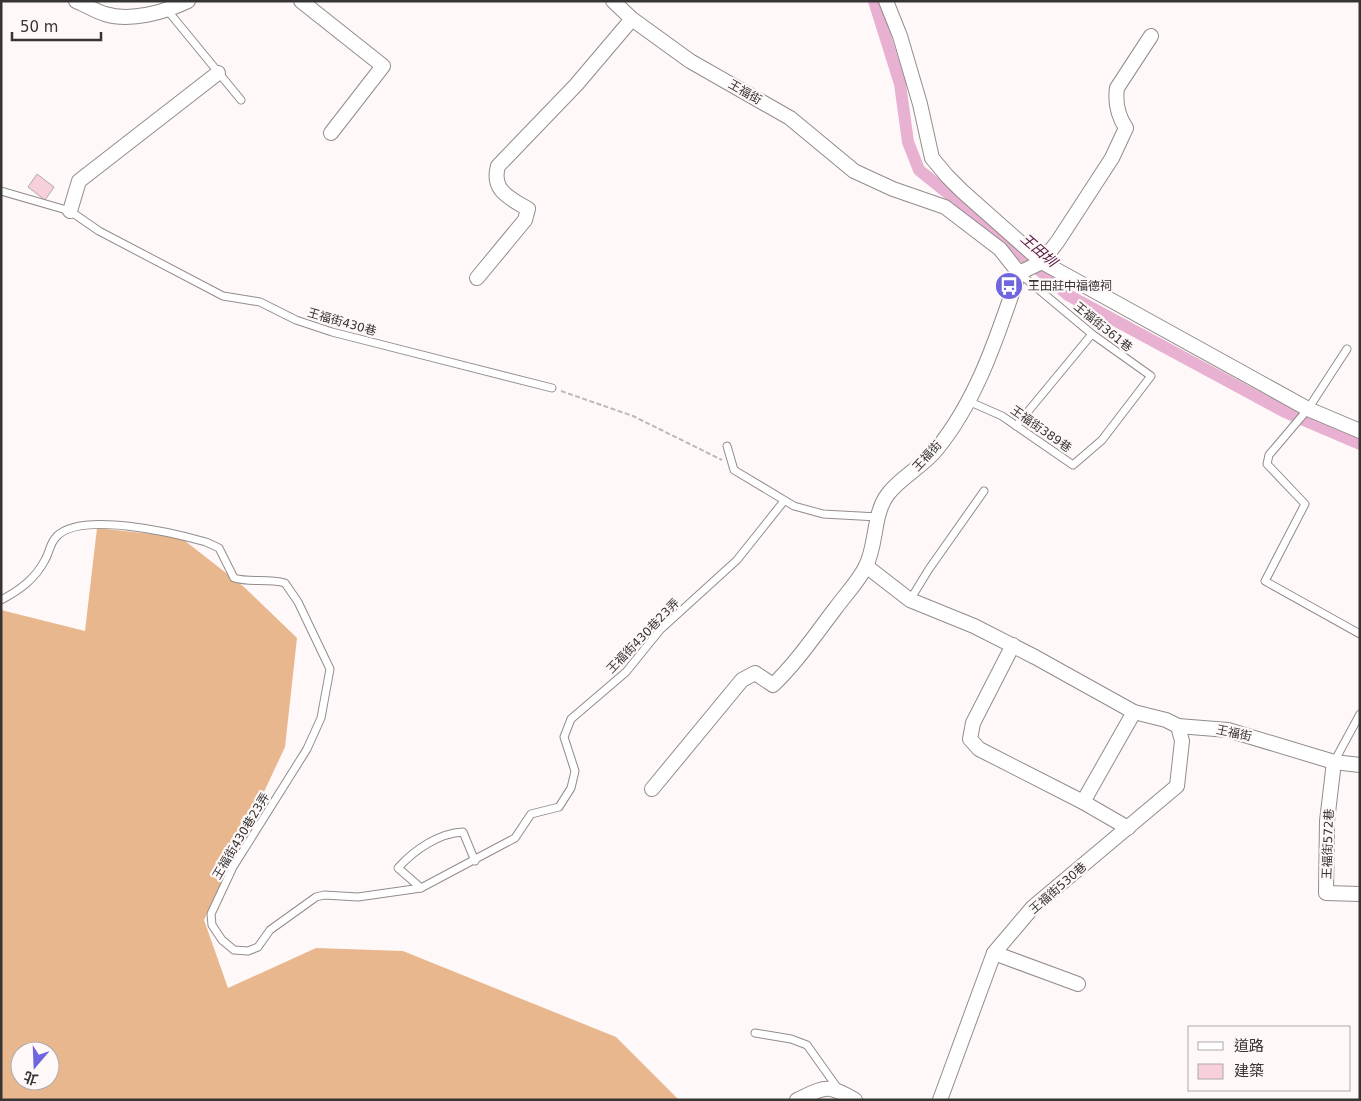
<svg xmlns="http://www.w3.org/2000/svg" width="1361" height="1101" viewBox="0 0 1361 1101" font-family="'DejaVu Sans','Noto Sans TC',sans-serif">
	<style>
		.forest { fill: #e8b78e; fill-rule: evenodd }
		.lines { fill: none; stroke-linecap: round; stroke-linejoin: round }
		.canal { stroke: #e8b0d1; stroke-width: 12 }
		.building { fill: #f8d0d9; stroke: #b0a9ab }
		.lane-casing { stroke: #928c8b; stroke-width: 9 }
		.street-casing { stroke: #928c8b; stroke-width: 16 }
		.path { stroke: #beb9b9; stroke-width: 2; stroke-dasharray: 5 2.5; stroke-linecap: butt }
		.lane { stroke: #fff; stroke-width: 7 }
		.street { stroke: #fff; stroke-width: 14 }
		.labels { text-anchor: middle; stroke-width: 4.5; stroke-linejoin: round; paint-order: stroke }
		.street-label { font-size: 12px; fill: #373434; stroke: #fef8f8 }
		.poi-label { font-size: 12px; fill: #373434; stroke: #fef8f8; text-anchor: start }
		.water-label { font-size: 14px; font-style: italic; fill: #551541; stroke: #fef8f8 }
	</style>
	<rect width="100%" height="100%" fill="#fef8f8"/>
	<path class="forest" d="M97,528L180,537L244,587L297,638L285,747L204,920L228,988L316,948L403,951L616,1037L679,1100H1V610L85,631ZM20,1051H50V1081H20Z"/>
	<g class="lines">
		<path class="canal" d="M874,1L900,84L908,142L919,170L985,223L1068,295L1285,412L1360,444"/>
	</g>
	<path class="building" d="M37,174L54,187L45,200L28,187Z"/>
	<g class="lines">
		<defs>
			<g id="lane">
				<path d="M168,11L241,100"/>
				<path d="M1,191L70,211L99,231L223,296L260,302L296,320L332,332L552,388"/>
				<path d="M1347,349L1308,409L1269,455L1267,464L1305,504L1265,581L1360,634"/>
				<path d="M968,401L1002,416L1073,465L1102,440L1151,376L1092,334L1019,273"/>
				<path d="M1016,426L1092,334"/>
				<path d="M727,446L734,470L794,506L823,514L878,517"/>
				<path d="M1,600C20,590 35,579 45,560C50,552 49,544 57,536C82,511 174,533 206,542L219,548L234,578C250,583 268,578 285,583L298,602L330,669L321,718L307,749L233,867L211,914L212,925L222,940L234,950L248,951L258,947L270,930L316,897L324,895L358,897L421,888L515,838L531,814L559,807L571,788L575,771L564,737L571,719L626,672L660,630L737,560L784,501"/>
				<path d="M910,600L929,569L984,491"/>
				<path d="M1334,762L1360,714"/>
				<path d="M421,888L398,868C414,850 439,833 463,832L475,861"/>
				<path d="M755,1033L791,1039L807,1045L839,1090"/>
			</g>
			<g id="street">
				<path d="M76,1C86,5 95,11 105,14C131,22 165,12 188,1"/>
				<path d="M301,1L383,66L331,133"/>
				<path d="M613,1L632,19L690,61L790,118L854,171L893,189L945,207L1000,249L1019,273"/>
				<path d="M886,1L900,36L920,104L932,158L947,176L962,191L1042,262L1308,409L1360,431"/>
				<path d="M70,211L79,181L218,73"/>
				<path d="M1019,273L1042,262L1058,241L1112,158L1126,128C1118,116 1115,102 1117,88L1151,36"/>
				<path d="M477,278L525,220L528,209C510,198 491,191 498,166L576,85L632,19"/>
				<path d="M866,566L910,600L974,626L1035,657L1134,712L1166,720L1178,726L1228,730L1334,762L1360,765"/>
				<path d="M1013,645L973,723L970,739L979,749L1083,802L1128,828"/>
				<path d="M1334,762L1327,821L1326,893L1360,894"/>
				<path d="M652,789L742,680L755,673L773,685C797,662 815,635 835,609C845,595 859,581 866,566C877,544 873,513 888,494C901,477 922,467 936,450C978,399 998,334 1019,273"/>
				<path d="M1083,802L1134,712"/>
				<path d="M994,953L1078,984"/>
				<path d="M797,1100C825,1087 827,1083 855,1100"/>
				<path d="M940,1100L994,953L1033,907L1177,786L1182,741L1178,726"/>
			</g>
		</defs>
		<use href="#lane" class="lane-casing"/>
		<use href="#street" class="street-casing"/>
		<path class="path" d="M561,391L633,416L722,460"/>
		<use href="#lane" class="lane"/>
		<use href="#street" class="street"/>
	</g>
	<defs>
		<symbol id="bus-disc" viewBox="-11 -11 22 22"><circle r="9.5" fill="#6e65df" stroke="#fef8f8"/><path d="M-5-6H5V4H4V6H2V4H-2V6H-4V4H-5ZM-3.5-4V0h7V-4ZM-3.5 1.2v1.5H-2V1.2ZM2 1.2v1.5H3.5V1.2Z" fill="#fff"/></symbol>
	</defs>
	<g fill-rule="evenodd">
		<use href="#bus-disc" x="993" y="270" width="32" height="32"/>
	</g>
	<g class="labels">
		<g class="street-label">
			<text transform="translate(745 92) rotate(30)" y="4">王福街</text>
			<text transform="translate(342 322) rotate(16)" y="4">王福街430巷</text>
			<text transform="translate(1103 327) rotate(39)" y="4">王福街361巷</text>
			<text transform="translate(1041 429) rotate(35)" y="4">王福街389巷</text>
			<text transform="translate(927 456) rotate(-47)" y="4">王福街</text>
			<text transform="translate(643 636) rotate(-46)" y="4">王福街430巷23弄</text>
			<text transform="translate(1234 733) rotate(12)" y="4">王福街</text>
			<text transform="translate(241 836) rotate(-59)" y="4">王福街430巷23弄</text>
			<text transform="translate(1328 844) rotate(-88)" y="4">王福街572巷</text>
			<text transform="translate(1058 888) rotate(-41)" y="4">王福街530巷</text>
		</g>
		<g class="poi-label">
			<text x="1028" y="290">王田莊中福德祠</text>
		</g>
		<g class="water-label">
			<text transform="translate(1039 250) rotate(41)" y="5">王田圳</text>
		</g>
	</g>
	<rect width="1361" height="1101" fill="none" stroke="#373434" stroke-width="5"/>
	<rect x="1188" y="1026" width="162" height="65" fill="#fef8f8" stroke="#aeaaaa"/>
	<rect x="1198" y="1042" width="25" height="8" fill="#ffffff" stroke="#aeaaaa"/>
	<text x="1234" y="1051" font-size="15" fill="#373434">道路</text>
	<rect x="1198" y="1064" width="25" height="15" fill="#f8d0d9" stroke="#aeaaaa"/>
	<text x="1234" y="1076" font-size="15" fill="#373434">建築</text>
	<g transform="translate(35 1066) rotate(199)"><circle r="24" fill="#fef8f8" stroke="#aeaaaa"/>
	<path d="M0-4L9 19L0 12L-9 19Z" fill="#6e65df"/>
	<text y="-8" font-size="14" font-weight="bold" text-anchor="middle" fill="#373434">北</text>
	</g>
	<path d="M12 32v8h89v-8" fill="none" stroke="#373434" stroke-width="2.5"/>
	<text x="20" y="32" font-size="15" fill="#373434" stroke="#fef8f8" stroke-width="4" paint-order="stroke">50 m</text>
</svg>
